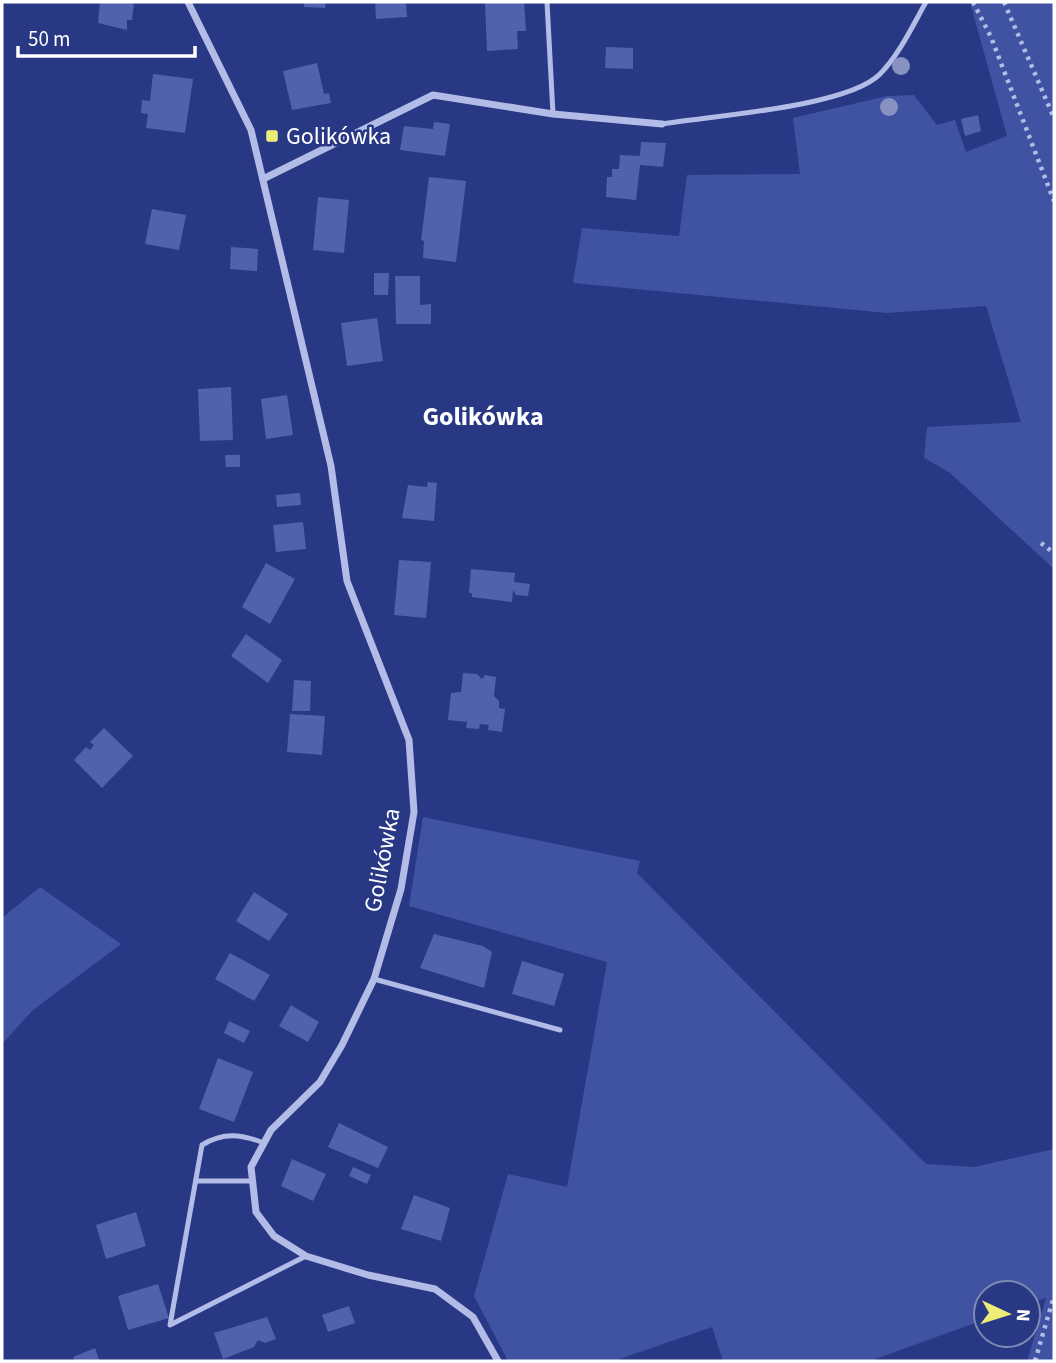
<svg xmlns="http://www.w3.org/2000/svg" width="1056" height="1363" viewBox="0 0 1056 1363" font-family="'Source Sans 3',sans-serif">
	<style>
		.green { fill: #4052a2 }
		.building { fill: #5161ab }
		.lines { fill: none; stroke-linecap: round; stroke-linejoin: round }
		.path { stroke: #b2bce7; stroke-width: 4.5; stroke-dasharray: 3.5 5; stroke-linecap: butt }
		.lane { stroke: #b2bce7; stroke-width: 5 }
		.street { stroke: #b2bce7; stroke-width: 7 }
		.tree { fill: #8792c3 }
		.poi-dot { fill: #eeec79; stroke: #283884; stroke-width: 2.5 }
		.labels { text-anchor: middle; stroke-width: 5; stroke-linejoin: round; paint-order: stroke }
		.poi-label { font-size: 24px; fill: #fff; stroke: #283884; text-anchor: start }
		.street-label { font-size: 24px; fill: #fff; stroke: #283884 }
		.neighbourhood-label { font-size: 26px; font-weight: bold; fill: #fff; stroke: #283884 }
	</style>
	<rect width="100%" height="100%" fill="#283884"/>
	<g class="green">
		<path d="M970,2H1054V569L949,472L924,458L927,427L1021,422L986,306L887,313L573,283L582,228L679,236L687,175L800,174L793,118L887,96L914,95L937,125L955,120L966,152L1007,136Z"/>
		<path d="M423,817L640,861L637,873L926,1164L974,1167L1054,1149V1361H1027L1046,1298L1028,1304V1293H986V1319L870,1361H723L712,1327L614,1361H508L474,1296L508,1174L567,1187L607,962L409,906Z"/>
		<path d="M40,887L121,944L33,1010L2,1044V918Z"/>
	</g>
	<g class="building">
		<path d="M100,2H134L132,20H127V30L98,23Z"/>
		<path d="M304,2H326L325,8L304,7Z"/>
		<path d="M375,2H406L407,17L376,19Z"/>
		<path d="M485,2H524L526,31H517L518,49L487,51Z"/>
		<path d="M606,47L633,48V69L605,68Z"/>
		<path d="M317,63L324,94L329,93L331,103L292,110L283,71Z"/>
		<path d="M153,74L193,79L185,133L146,128L148,114L141,113L142,100L150,101Z"/>
		<path d="M978,115L981,131L965,136L961,119Z"/>
		<path d="M434,122L450,124L445,156L400,150L404,126L433,129Z"/>
		<path d="M641,142L666,143L663,167L640,165L636,200L606,197L607,177H612V169H619L620,155L640,156Z"/>
		<path d="M429,177L466,181L456,262L423,258L424,241L421,240Z"/>
		<path d="M318,197L349,200L344,253L313,250Z"/>
		<path d="M152,209L186,215L179,250L145,244Z"/>
		<path d="M231,247L258,249L257,271L230,269Z"/>
		<path d="M374,273H389L388,295H374Z"/>
		<path d="M395,276H420V305L431,304V324H396Z"/>
		<path d="M377,318L383,361L347,366L341,323Z"/>
		<path d="M231,387L233,440L200,441L198,389Z"/>
		<path d="M287,395L293,435L266,439L261,399Z"/>
		<path d="M225,455H240V467H226Z"/>
		<path d="M428,482L437,483L434,521L402,518L408,485L427,487Z"/>
		<path d="M300,493L301,505L277,507L276,495Z"/>
		<path d="M303,522L306,549L276,552L273,525Z"/>
		<path d="M399,560L431,562L426,618L394,615Z"/>
		<path d="M266,563L295,579L270,624L242,607Z"/>
		<path d="M471,569L515,573L514,582L530,584L528,596L516,595L513,590L512,602L472,597V593H469Z"/>
		<path d="M246,634L282,660L268,683L231,656Z"/>
		<path d="M463,673L477,674L482,679L485,675L496,677L494,696L499,701V708L505,709L502,732L488,730L489,725L480,724L479,729L466,728L467,722L448,720L451,693L461,692Z"/>
		<path d="M294,680L311,681L310,711H292Z"/>
		<path d="M290,714L325,716L322,755L287,752Z"/>
		<path d="M104,728L133,756L102,788L74,760L86,747L90,750L94,745L90,742Z"/>
		<path d="M254,892L288,914L269,941L236,921Z"/>
		<path d="M434,934L483,946L492,952L484,988L420,968Z"/>
		<path d="M230,953L270,975L254,1001L215,979Z"/>
		<path d="M522,961L564,974L554,1006L512,994Z"/>
		<path d="M291,1005L319,1022L308,1042L279,1026Z"/>
		<path d="M229,1021L250,1031L244,1043L224,1033Z"/>
		<path d="M218,1058L253,1072L234,1122L199,1109Z"/>
		<path d="M339,1123L388,1147L378,1168L328,1147Z"/>
		<path d="M292,1159L326,1174L313,1201L281,1186Z"/>
		<path d="M353,1167L371,1175L367,1184L349,1176Z"/>
		<path d="M414,1195L450,1208L441,1241L401,1229Z"/>
		<path d="M136,1212L146,1246L106,1259L96,1225Z"/>
		<path d="M158,1284L169,1318L128,1330L118,1296Z"/>
		<path d="M349,1306L355,1323L328,1332L322,1315Z"/>
		<path d="M267,1317L276,1339L265,1343L258,1340L254,1347L223,1359L214,1333Z"/>
		<path d="M95,1348L99,1360L75,1361L73,1357Z"/>
	</g>
	<g class="lines">
		<g class="path">
			<path d="M973,2L991,37L1054,201"/>
			<path d="M1004,2L1054,118"/>
			<path d="M1041,543L1054,553"/>
			<path d="M1035,1361L1054,1296"/>
		</g>
		<g class="lane">
			<path d="M547,2L553,114"/>
			<path d="M662,124C710,116 848,107 880,74C899,55 913,25 926,2"/>
			<path d="M374,979L560,1030"/>
			<path d="M264,1143C241,1134 223,1132 202,1145L170,1325L306,1256"/>
			<path d="M196,1181H252"/>
		</g>
		<g class="street">
			<path d="M188,2L251,130L331,466L347,581L409,740L414,812L401,889L374,979L342,1045L320,1082L271,1130L251,1167L256,1212L274,1236L306,1256L368,1275L435,1289L473,1317L498,1361"/>
			<path d="M263,179L433,95L553,114L662,124"/>
		</g>
	</g>
	<g class="tree">
		<circle cx="901" cy="66" r="9"/>
		<circle cx="889" cy="107" r="9"/>
	</g>
	<rect class="poi-dot" x="265" y="129" width="14" height="14" rx="3.5"/>
	<g class="labels">
		<g class="poi-label">
			<text x="286" y="144">Golikówka</text>
		</g>
		<g class="street-label">
			<text transform="translate(382 860) rotate(-79)" y="8">Golikówka</text>
		</g>
		<g class="neighbourhood-label">
			<text x="483" y="425">Golikówka</text>
		</g>
	</g>
	<rect width="1056" height="1363" fill="none" stroke="#ffffff" stroke-width="7"/>
	<g transform="translate(1007 1314) rotate(94)"><circle r="33" fill="#283884" stroke="#7e88b5" stroke-width="2"/>
	<path d="M0-5L12 26L0 18L-12 26Z" fill="#eeec79"/>
	<text y="-10" font-size="19" font-weight="bold" text-anchor="middle" fill="#ffffff">N</text>
	</g>
	<path d="M18 46v10h177v-10" fill="none" stroke="#ffffff" stroke-width="3.5"/>
	<text x="28" y="46" font-size="21" fill="#ffffff" stroke="#283884" stroke-width="5" paint-order="stroke">50 m</text>
</svg>
